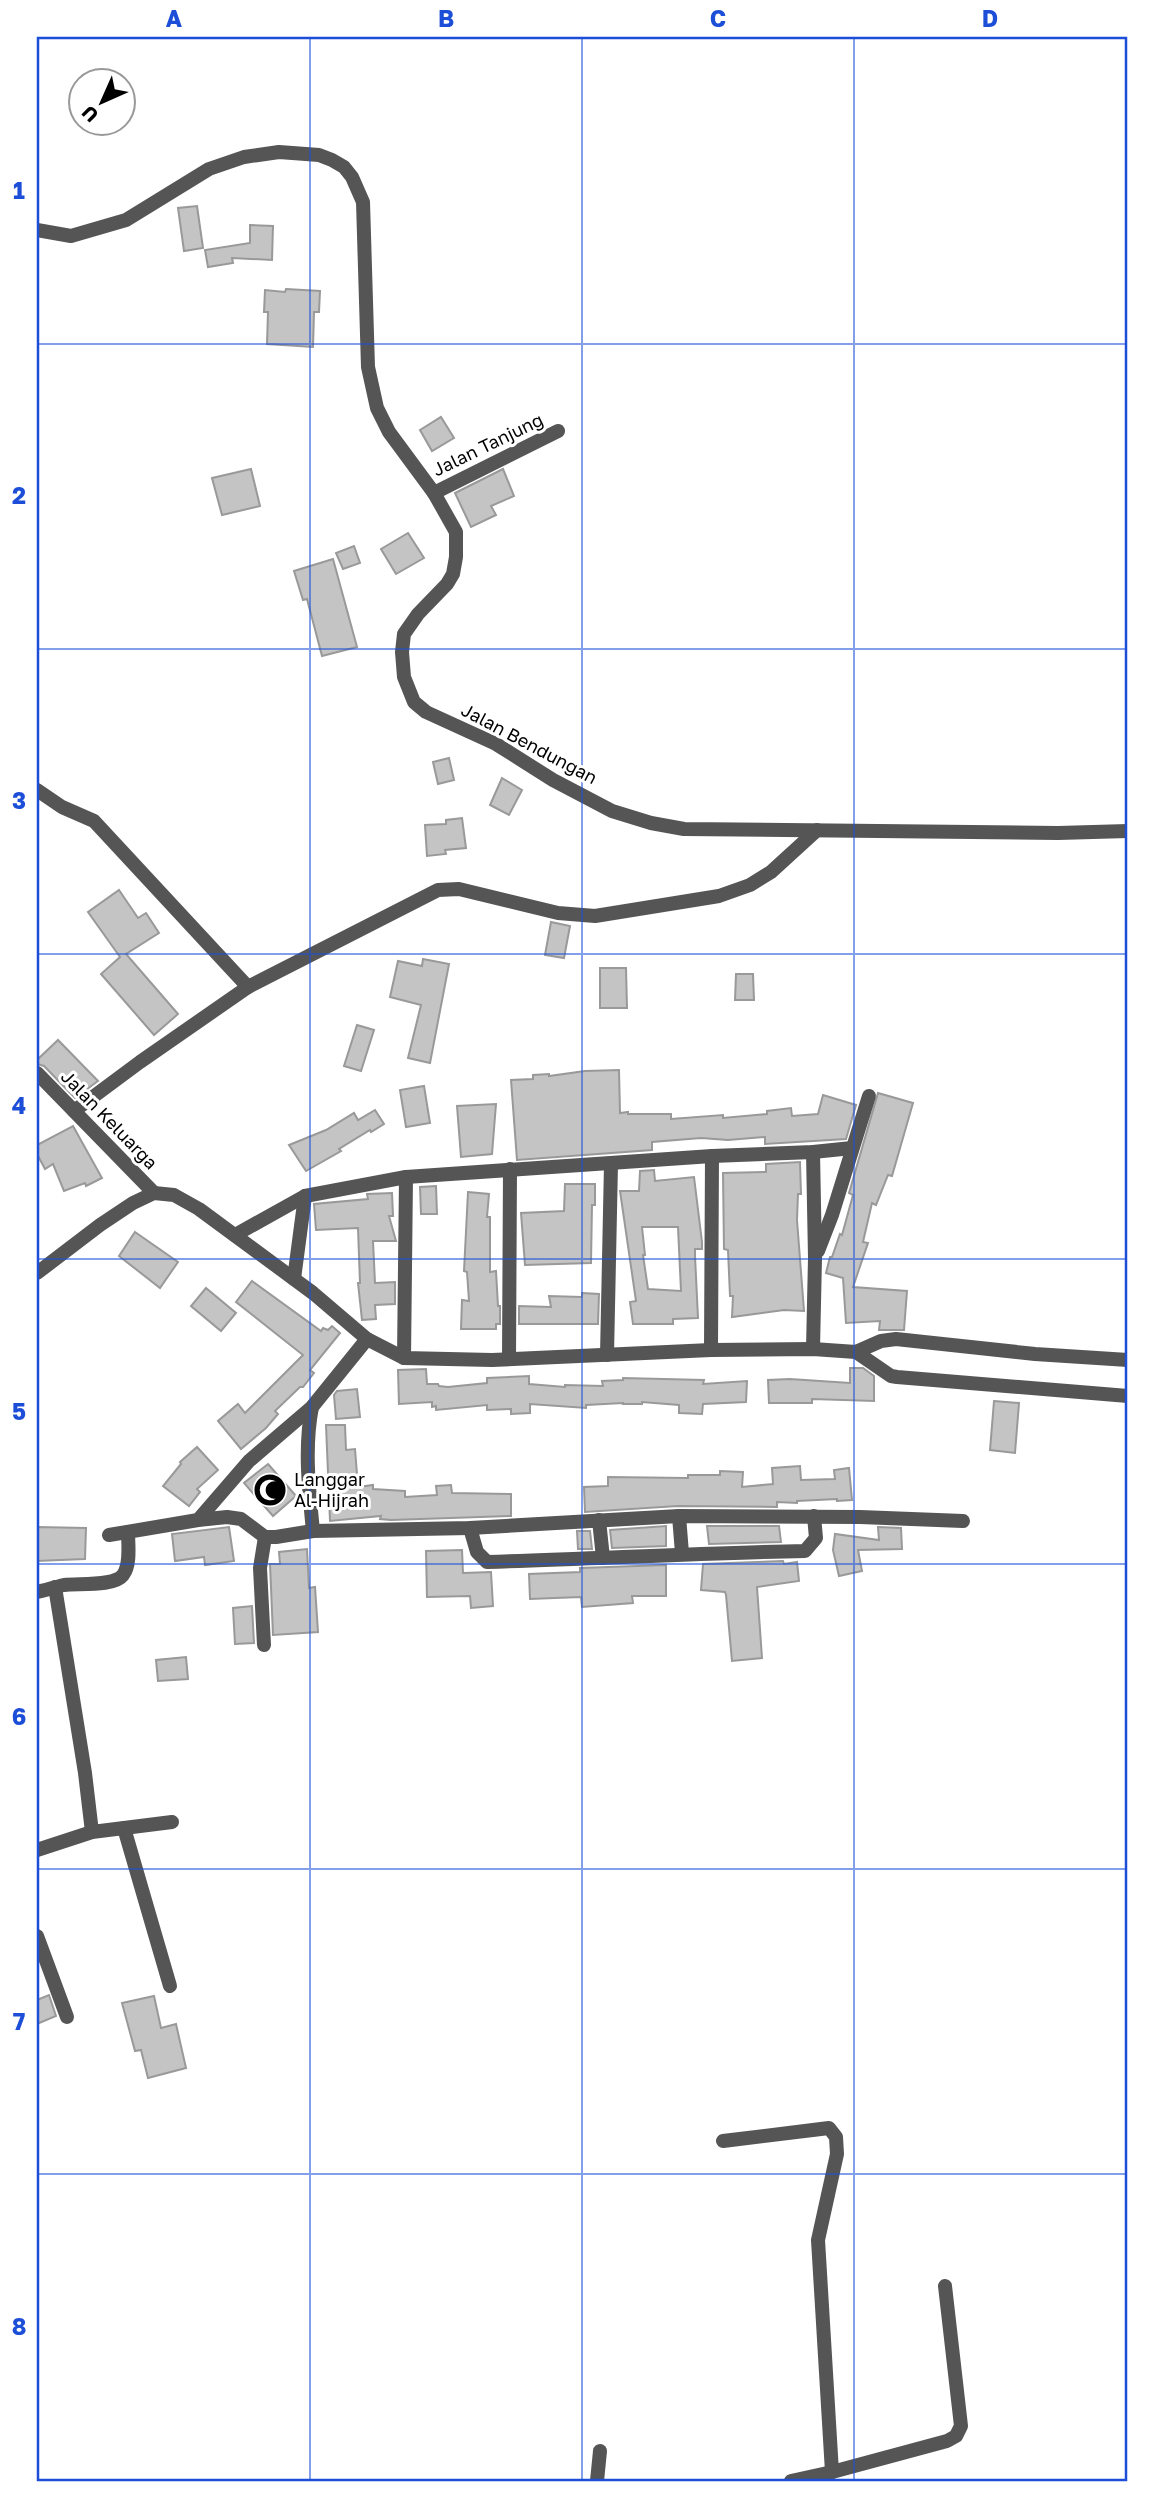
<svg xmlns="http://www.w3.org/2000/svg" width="1165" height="2518" viewBox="0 0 1165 2518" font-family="'Golos Text',sans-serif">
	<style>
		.building { fill: #c4c4c4; stroke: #999; stroke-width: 2; fill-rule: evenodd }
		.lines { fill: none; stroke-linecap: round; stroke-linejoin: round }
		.street { stroke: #555; stroke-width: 14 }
		.grid { fill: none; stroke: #1d4ed8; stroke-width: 2; stroke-opacity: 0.55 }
		.labels { text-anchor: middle; stroke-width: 6; stroke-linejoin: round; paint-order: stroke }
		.street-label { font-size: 18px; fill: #000; stroke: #fff }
		.poi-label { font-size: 18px; fill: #000; stroke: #fff; text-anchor: start }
		.neatline { fill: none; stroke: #1d4ed8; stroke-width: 2.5 }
		.grid-label { font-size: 23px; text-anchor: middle; font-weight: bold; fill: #1d4ed8 }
	</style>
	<rect width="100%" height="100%" fill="#fff"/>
	<g class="building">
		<path d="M197,206L203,248L184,251L178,208Z"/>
		<path d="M250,225L273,226L272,260L232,258L233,263L208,267L205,250L250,243Z"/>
		<path d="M286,289L320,291L319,312H314L313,347L267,344L268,312H264L265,290L285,292Z"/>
		<path d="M441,417L454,438L432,451L420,430Z"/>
		<path d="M251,469L260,506L222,515L212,478Z"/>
		<path d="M503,469L514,496L491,506L496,515L471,527L455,493Z"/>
		<path d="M408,533L424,558L396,574L381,549Z"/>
		<path d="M354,546L360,563L343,569L336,553Z"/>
		<path d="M333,559L357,647L322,656L307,599L303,600L294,571Z"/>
		<path d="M449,758L454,780L438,784L433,762Z"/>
		<path d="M502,778L522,790L509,815L490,805Z"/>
		<path d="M462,818L466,848L445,850L446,854L427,856L425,825L446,824V820Z"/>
		<path d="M119,890L138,918L146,913L159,933L126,954L178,1014L154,1035L101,974L120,957L88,912Z"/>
		<path d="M551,922L570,926L564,958L545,955Z"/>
		<path d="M423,959L449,964L430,1063L408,1058L421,1005L390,997L398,961L422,966Z"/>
		<path d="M600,968H626L627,1008H600Z"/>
		<path d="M736,974H753L754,1000H735Z"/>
		<path d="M357,1025L374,1030L361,1071L344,1066Z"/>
		<path d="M58,1040L98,1081L75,1098L44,1066L37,1064V1060Z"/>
		<path d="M619,1070L620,1113L628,1112V1114H671V1119L723,1115V1118L767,1114V1111L791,1108L792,1116L818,1114L823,1095L856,1105L846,1139L765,1144V1137L728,1140L701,1138L652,1142V1150L517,1160L511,1080L533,1079V1075L549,1074V1076L585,1071Z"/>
		<path d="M424,1086L430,1123L406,1127L400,1090Z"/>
		<path d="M878,1093L913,1103L892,1176L888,1175L876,1205L872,1203L863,1242L868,1243L853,1287L907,1291L904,1330H879L880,1321L846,1323L843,1278L826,1273L830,1257H832L840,1234L842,1235L853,1195L849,1193Z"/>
		<path d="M496,1104L492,1154L461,1157L457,1106Z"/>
		<path d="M375,1110L384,1124L371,1132L370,1130L339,1149L341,1151L306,1171L289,1145L326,1130L354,1113L358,1120Z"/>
		<path d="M73,1126L102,1178L86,1186L85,1183L64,1191L53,1164L45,1169L37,1154V1145Z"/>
		<path d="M800,1162L801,1194H798L797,1220L804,1311L784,1310L732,1317L733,1296H730L728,1250L724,1249L723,1173L766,1172V1164Z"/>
		<path d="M654,1170L655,1181L694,1177L702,1242V1249H695V1256L698,1318L673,1319V1324H633L630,1302L636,1301L620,1191H639L640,1171ZM642,1227H678L681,1291L648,1289L643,1255H645Z"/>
		<path d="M565,1184H595V1205H592L591,1263L525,1265L521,1213L564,1211Z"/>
		<path d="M436,1186L437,1214H421L420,1187Z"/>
		<path d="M468,1192L489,1194L487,1217H490V1272L496,1271L498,1306H500V1324H496V1329H461L462,1300L469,1301L467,1272L464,1271Z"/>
		<path d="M392,1193L393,1216H389L396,1241H373L375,1283L395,1282V1304L375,1305L376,1319L362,1320L358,1283H360L358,1228L316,1230L314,1204L368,1199L367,1194Z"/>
		<path d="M135,1232L178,1262L160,1288L119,1256Z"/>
		<path d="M252,1281L321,1331L323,1328L328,1330L332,1326L340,1333L310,1370L314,1373L303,1387H300L275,1411L278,1414L266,1428L241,1449L218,1421L238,1404L245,1413L303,1355L236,1302Z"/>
		<path d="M206,1288L236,1313L221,1331L191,1306Z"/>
		<path d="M582,1293L599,1294L598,1324H519V1306L551,1307L549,1296L582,1297Z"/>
		<path d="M850,1368H863L874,1376V1401L812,1399V1403H769L768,1380L790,1379L850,1383Z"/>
		<path d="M426,1369L427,1384H438L439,1386L448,1387L487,1383V1378L529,1376V1384L565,1387V1385L603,1386L602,1381L623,1380V1378L704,1380L703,1384L747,1381L746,1402L703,1404L702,1414L679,1413V1405L642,1402V1404H623V1403L586,1405V1408L530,1404V1413L511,1414V1409L487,1410V1405L436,1410V1406L432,1407V1402L399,1404L398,1370Z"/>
		<path d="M357,1389L360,1417L336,1419L334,1395L337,1391Z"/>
		<path d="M994,1401L1019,1403L1015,1453L990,1450Z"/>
		<path d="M326,1425H345L346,1450L355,1449L358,1487L373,1485V1489L405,1491V1497L437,1495L436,1486L451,1485L452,1493L511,1494V1516L391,1520L380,1519L381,1516L330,1521Z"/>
		<path d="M197,1447L218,1470L197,1489L200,1492L189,1506L163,1486L181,1464L180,1462Z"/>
		<path d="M268,1464L296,1496L273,1516L244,1483Z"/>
		<path d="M800,1466L801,1480L835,1479L834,1470L849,1468L852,1500L837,1501V1499L797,1501V1503L777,1502V1507L678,1506L585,1512L584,1487L608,1486V1477L688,1478V1475H720V1471L743,1472L742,1487L773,1484L772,1468Z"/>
		<path d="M666,1526V1546L612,1548L610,1530Z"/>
		<path d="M707,1526H779L781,1542L709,1544Z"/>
		<path d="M37,1527L86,1528L85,1559L37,1561Z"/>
		<path d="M229,1527L234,1561L205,1565L204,1557L175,1561L172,1534Z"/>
		<path d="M878,1527L901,1528L902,1549L858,1550L862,1571L839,1576L833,1550L835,1534L879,1540Z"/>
		<path d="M577,1531H590L592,1549H578Z"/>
		<path d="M307,1549L309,1588L315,1587L318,1632L273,1635L270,1564H280L279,1552Z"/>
		<path d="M462,1550L463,1573L491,1572L493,1606L471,1608L470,1596L427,1597L426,1551Z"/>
		<path d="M783,1561L784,1564L797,1562L799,1581L757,1587L762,1658L732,1661L726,1595L725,1592L701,1590L703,1564Z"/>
		<path d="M666,1565V1596H632L633,1603L582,1607L581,1597L530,1599L529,1574L580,1572V1568Z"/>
		<path d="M252,1606L254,1643L235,1644L233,1608Z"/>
		<path d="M186,1657L188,1679L158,1681L156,1660Z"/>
		<path d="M49,1995L56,2016L37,2024V2000Z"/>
		<path d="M154,1996L161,2028L176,2024L186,2068L148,2078L141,2050L135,2051L122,2003Z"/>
	</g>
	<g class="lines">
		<g class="street">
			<path d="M37,230L71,236L126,220L209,169L244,157L279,152L319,155L332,160L344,167L352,177L363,202L368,367L377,408L389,432L434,493L456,532V557L453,574L447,584L418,614L404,634L402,652L404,677L414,702L426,712L496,744L553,780L612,811L651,823L684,829L1058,833L1128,831"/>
			<path d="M434,493L558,431"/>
			<path d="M37,790L62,807L94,821L248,987"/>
			<path d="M37,1073L154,1193"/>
			<path d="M74,1111L140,1062L248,987L438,890L459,889L558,913L595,916L719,896L750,885L771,872L817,830"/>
			<path d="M813,1152L815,1258L813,1349"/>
			<path d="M235,1235L305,1196L406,1177L712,1156L813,1152L852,1148"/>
			<path d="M818,1251L832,1215L869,1096"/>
			<path d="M37,1273L100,1225L133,1203L154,1193L174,1195L199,1209L313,1293L367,1339L404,1358L492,1360L711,1350L813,1349L856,1352L881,1341L896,1339L1035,1354L1128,1360"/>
			<path d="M294,1279L305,1196"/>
			<path d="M711,1350L712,1156"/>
			<path d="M856,1352L891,1376L897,1377L1128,1396"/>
			<path d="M607,1355L611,1164"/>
			<path d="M404,1358L406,1177"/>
			<path d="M509,1359L510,1169"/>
			<path d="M312,1407C304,1448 309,1490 313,1531"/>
			<path d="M679,1516L682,1553"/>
			<path d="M198,1520L227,1517L241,1519L265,1537H276L313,1531L470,1528L679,1516L860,1517L963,1521"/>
			<path d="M599,1520L603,1558"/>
			<path d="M470,1528L477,1552L487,1562C593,1559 699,1553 805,1551L816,1538L814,1516"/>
			<path d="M109,1535L198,1520L249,1461L312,1407L367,1339"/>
			<path d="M55,1587L85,1773L92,1832"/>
			<path d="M37,1592C46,1590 55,1587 64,1585C78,1583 114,1587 123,1575C131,1565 128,1544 128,1532"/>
			<path d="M264,1645L260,1568L265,1537"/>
			<path d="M124,1828L170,1986"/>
			<path d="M37,1850L92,1832L172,1822"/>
			<path d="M37,1936L67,2017"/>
			<path d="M723,2141L829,2128L836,2137L837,2154L818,2240L832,2472"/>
			<path d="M597,2481L600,2451"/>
			<path d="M791,2481L832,2472L947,2441L956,2436L961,2426L945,2286"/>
		</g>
	</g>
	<path class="grid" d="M310,37V2481M582,37V2481M854,37V2481M37,344H1128M37,649H1128M37,954H1128M37,1259H1128M37,1564H1128M37,1869H1128M37,2174H1128"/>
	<defs>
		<symbol id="mosque-disc" viewBox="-11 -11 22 22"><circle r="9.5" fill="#000" stroke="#fff"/><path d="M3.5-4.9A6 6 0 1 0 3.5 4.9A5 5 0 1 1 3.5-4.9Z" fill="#fff"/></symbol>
	</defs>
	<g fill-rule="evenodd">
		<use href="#mosque-disc" x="251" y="1471" width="38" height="38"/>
	</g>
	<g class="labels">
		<g class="street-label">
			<text transform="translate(488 445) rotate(-26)" y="6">Jalan Tanjung</text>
			<text transform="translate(529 744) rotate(28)" y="6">Jalan Bendungan</text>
			<text transform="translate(109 1120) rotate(46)" y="6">Jalan Keluarga</text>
		</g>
		<g class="poi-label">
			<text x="294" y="1486">Langgar<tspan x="294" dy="21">Al-Hijrah</tspan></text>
		</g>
	</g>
	<rect width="1165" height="2518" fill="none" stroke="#ffffff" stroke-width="77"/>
	<g transform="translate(102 102) rotate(225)"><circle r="33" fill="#ffffff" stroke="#999999" stroke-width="2"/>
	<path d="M0-5L12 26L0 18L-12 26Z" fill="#000000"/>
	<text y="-10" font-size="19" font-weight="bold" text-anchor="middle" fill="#000000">U</text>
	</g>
	<rect x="38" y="38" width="1088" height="2442" class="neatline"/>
	<g class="grid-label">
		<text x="174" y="27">A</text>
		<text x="446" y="27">B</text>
		<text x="718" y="27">C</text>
		<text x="990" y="27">D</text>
		<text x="19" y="199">1</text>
		<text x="19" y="504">2</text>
		<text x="19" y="809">3</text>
		<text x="19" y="1114">4</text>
		<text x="19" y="1420">5</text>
		<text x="19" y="1725">6</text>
		<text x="19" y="2030">7</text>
		<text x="19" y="2335">8</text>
	</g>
</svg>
